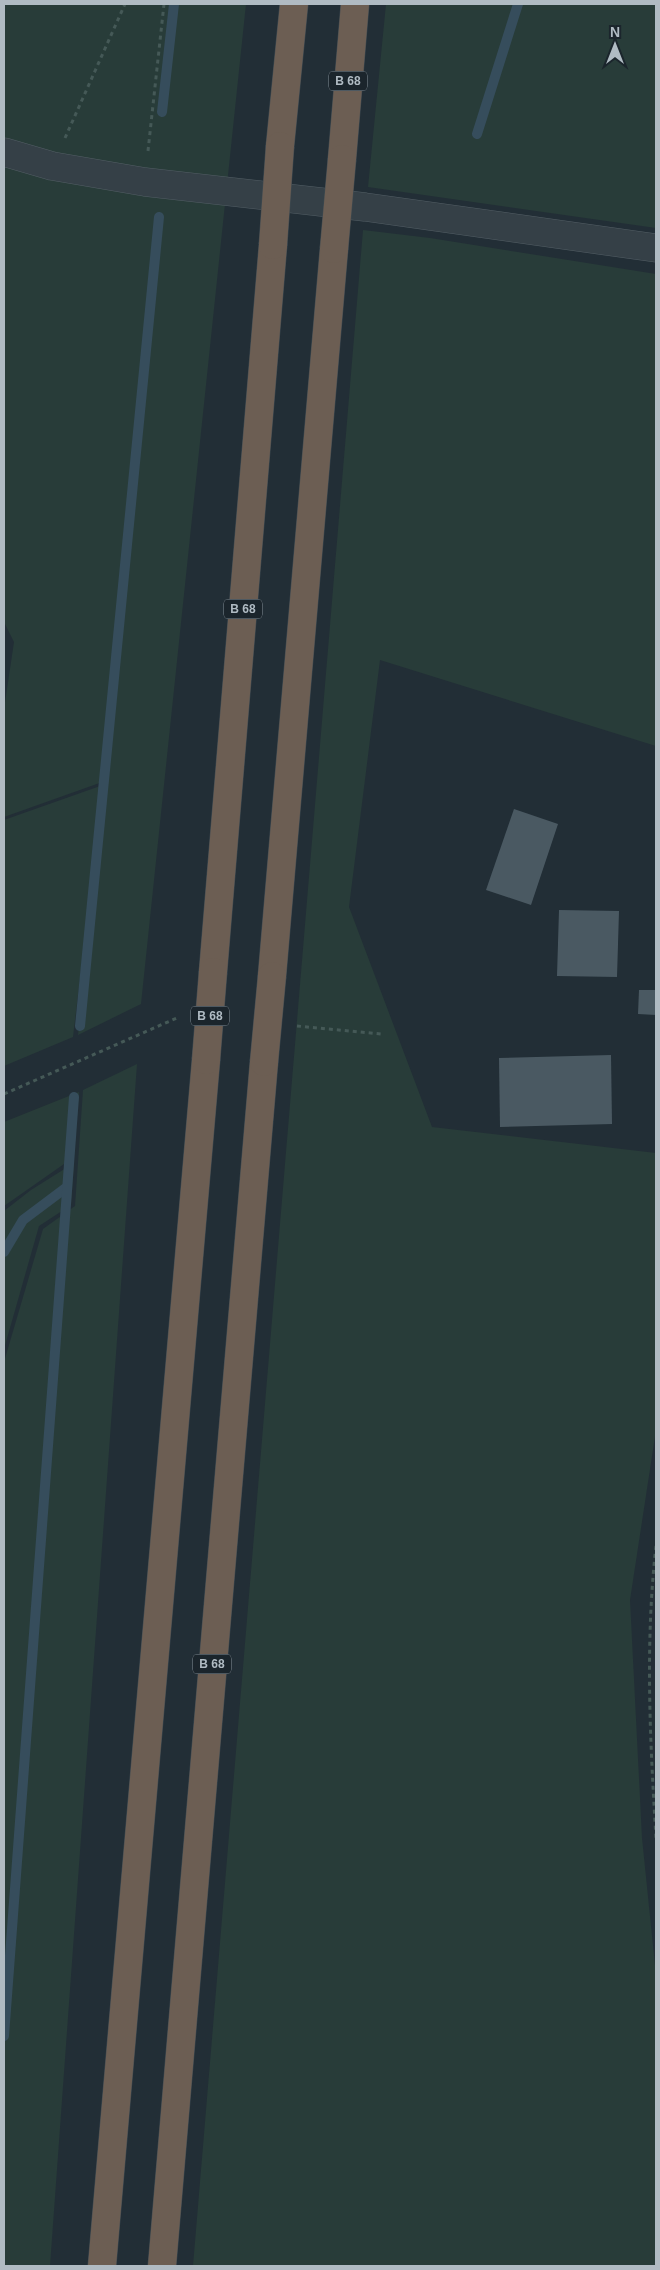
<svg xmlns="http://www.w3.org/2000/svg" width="660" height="2270" viewBox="0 0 660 2270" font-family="Arial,sans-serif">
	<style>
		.green { fill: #283c39 }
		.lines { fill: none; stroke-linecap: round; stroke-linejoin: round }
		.stream { stroke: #364d5c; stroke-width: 10 }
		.building { fill: #4a5962 }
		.minor-casing { stroke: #535e65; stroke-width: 29 }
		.highway-casing { stroke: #404b52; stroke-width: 29 }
		.path { stroke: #455957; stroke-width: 3; stroke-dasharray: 4 4; stroke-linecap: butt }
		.minor { stroke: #354047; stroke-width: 28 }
		.highway { stroke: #6c5e53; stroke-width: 28 }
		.highway-bridge-casing { stroke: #404b52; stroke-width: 29; stroke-linecap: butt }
		.highway-bridge { stroke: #6c5e53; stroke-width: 28 }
		.labels { text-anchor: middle; stroke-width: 5; stroke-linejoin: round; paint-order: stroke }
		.shield { fill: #1b252c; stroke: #838e96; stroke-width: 1 }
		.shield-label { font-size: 12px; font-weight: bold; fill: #b0bbc3 }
	</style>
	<rect width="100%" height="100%" fill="#222e36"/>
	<g class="green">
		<path d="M4,4H246L141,1004L78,1035L108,780L4,817V709L14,642L4,622Z"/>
		<path d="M386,4H656V228L368,187Z"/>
		<path d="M363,230L430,238L656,274V746L380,660L349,907L432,1127L656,1153V1430L630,1600L642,1838L656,1975V2266H193Z"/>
		<path d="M103,785L73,1037L4,1066V820Z"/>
		<path d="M137,1064L50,2266H4V1362L43,1229L75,1206L83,1090Z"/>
		<path d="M79,1092L74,1157L4,1206V1122Z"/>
		<path d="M74,1163L71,1205L39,1226L4,1349V1211L31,1190Z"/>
	</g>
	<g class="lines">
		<g class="stream">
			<path d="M162,112L174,4"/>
			<path d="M477,134L518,4"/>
			<path d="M80,1026L159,217"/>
			<path d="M4,1252L23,1220L67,1187"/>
			<path d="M4,2036L74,1097"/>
		</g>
	</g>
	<g class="building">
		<path d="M514,809L558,824L531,905L486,890Z"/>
		<path d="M559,910L619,911L617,977L557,976Z"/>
		<path d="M639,990H656V1015L638,1014Z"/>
		<path d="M611,1055L612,1124L500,1127L499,1058Z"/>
	</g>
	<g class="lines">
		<defs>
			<path id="minor" d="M4,152L52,166L145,182L365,207L656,248"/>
			<g id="highway">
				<path d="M280,146L294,4"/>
				<path d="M342,159L355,4"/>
				<path d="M213,972L273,245"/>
				<path d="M272,976L334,249"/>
				<path d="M102,2266L206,1060"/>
				<path d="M162,2266L264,1062"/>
			</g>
		</defs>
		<use href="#minor" class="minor-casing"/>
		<use href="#highway" class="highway-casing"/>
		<g class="path">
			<path d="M65,138L125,4"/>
			<path d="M148,151L164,4"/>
			<path d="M297,1026L381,1034"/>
			<path d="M4,1094L179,1017"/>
			<path d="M656,1546C645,1643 650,1741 656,1838"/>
		</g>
		<use href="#minor" class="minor"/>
		<use href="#highway" class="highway"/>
		<defs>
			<g id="highway-bridge">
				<path d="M273,245L280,146"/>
				<path d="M334,249L342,159"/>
				<path d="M206,1060L213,972"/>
				<path d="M264,1062L272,976"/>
			</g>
		</defs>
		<use href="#highway-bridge" class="highway-bridge-casing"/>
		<use href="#highway-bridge" class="highway-bridge"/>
	</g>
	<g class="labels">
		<g class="shield">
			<rect x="329" y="71.5" width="38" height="19" rx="4"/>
			<rect x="224" y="599.5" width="38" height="19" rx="4"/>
			<rect x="191" y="1006.5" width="38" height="19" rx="4"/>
			<rect x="193" y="1654.5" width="38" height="19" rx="4"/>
		</g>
		<g class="shield-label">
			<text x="348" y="85">B 68</text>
			<text x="243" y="613">B 68</text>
			<text x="210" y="1020">B 68</text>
			<text x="212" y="1668">B 68</text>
		</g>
	</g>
	<rect width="660" height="2270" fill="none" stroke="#b0bbc3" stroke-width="10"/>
	<g transform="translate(615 45)" stroke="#1b252c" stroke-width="4" paint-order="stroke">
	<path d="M0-4L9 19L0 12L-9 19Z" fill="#b0bbc3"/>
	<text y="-8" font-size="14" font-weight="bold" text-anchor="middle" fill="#b0bbc3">N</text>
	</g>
</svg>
